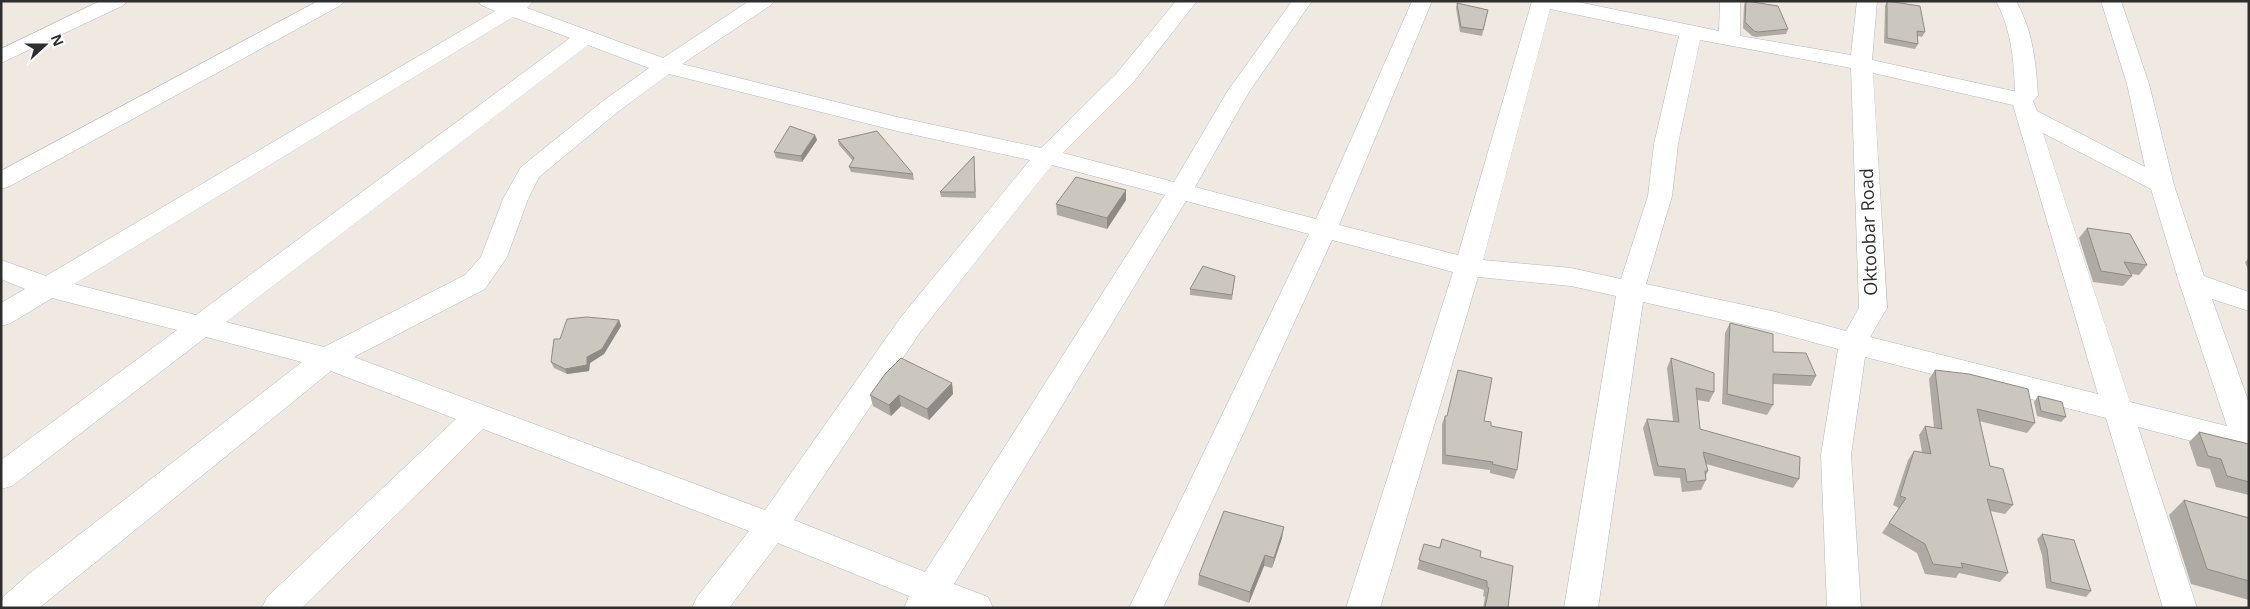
<svg xmlns="http://www.w3.org/2000/svg" width="2250" height="609" viewBox="0 0 2250 609" font-family="'Open Sans',sans-serif">
	<style>
		.lines { fill: none; stroke-linecap: round; stroke-linejoin: round }
		.minor-casing { stroke: #b4b7c1; stroke-width: 1 }
		.minor { fill: #fff; fill-rule: evenodd }
		.wall { fill: #afaba4 }
		.shaded-wall { fill: #8e8b86 }
		.building { fill: #cbc7bf; stroke: #8e8b86 }
		.labels { text-anchor: middle; stroke-width: 5; stroke-linejoin: round; paint-order: stroke }
		.street-label { font-size: 18px; fill: #2e2e2e; stroke: #fff }
	</style>
	<rect width="100%" height="100%" fill="#efe9e1"/>
	<g class="lines">
		<defs>
			<g id="minor">
				<path d="M100,1H127L124,5L1,63V49Z"/>
				<path d="M318,1H344L341,5L10,186L1,189V171Z"/>
				<path d="M478,1H531L532,3L527,8L663,58L749,1H774L771,5L682,64L897,117L1041,148L1116,74L1176,1H1197L1132,84L1063,153L1174,182L1227,92L1292,1H1312L1249,92L1195,187L1316,219L1412,1H1432L1339,225L1458,255L1532,1H1573L1719,31L1720,1H1740V36L1851,55L1857,1H1877L1872,60L2013,91H2015C2014,59 2011,29 1996,1H2016C2033,31 2036,63 2038,96L2033,101L2037,111L2145,167L2127,84L2101,1H2121L2149,84L2174,185L2204,276L2249,292V311L2212,299L2249,403V456L2138,427L2197,608H2163L2106,418L1865,357L1851,455L1861,608H1827L1821,455L1838,349L1772,331L1643,302L1598,608H1564L1616,296L1571,286L1478,277L1380,608H1346L1453,272L1332,240L1163,608H1129L1309,234L1186,201L954,584L988,597L993,608H904L909,596L778,543L729,608H692L697,597L749,531L483,429L302,608H262L267,597L456,419L331,371L39,608H1L3,597L30,573L302,362L206,337L12,486L1,489V460L177,330L52,298L11,323L1,326V303L25,289L1,279V260L46,276L495,11L481,5ZM1550,9L1679,36L1654,144L1648,196L1621,279L1571,268L1483,260ZM513,17L570,38L196,315L74,284ZM1700,40L1851,68L1859,308L1846,331L1772,311L1646,284L1672,196L1678,144ZM588,45L649,68L603,101L521,167L503,199L481,257L465,275L324,347L226,322ZM1873,73L2013,105L2098,394L1870,337L1887,308ZM669,74L897,131L1030,160L901,317L765,510L354,357L485,289L507,257L528,199L539,177L619,111ZM2043,133L2151,189L2179,282L2227,426L2130,402ZM1052,165L1165,195L925,572L794,520L921,331Z"/>
			</g>
		</defs>
		<use href="#minor" class="minor-casing"/>
		<use href="#minor" class="minor"/>
	</g>
	<g class="wall">
		<path d="M1745,1L1788,29L1786,34L1756,37L1752,36L1743,28L1744,6Z"/>
		<path d="M1887,1L1925,32L1922,37L1918,36V44L1915,49L1884,43L1885,6Z"/>
		<path d="M1457,3L1488,10L1482,36L1460,32L1456,8Z"/>
		<path d="M815,135L817,140L802,162L776,158L774,152Z"/>
		<path d="M838,140L913,174L914,180L851,172L849,167L853,161L839,145Z"/>
		<path d="M974,156L976,198L941,197L940,192Z"/>
		<path d="M1126,200L1107,229L1057,215L1056,204Z"/>
		<path d="M2087,228L2147,265L2139,275L2131,274L2132,276L2123,286L2093,282L2079,238Z"/>
		<path d="M2249,258V272L2245,262Z"/>
		<path d="M1234,282L1232,300L1190,295V289Z"/>
		<path d="M619,320L621,326L604,354L590,363L589,371L567,374L554,368L551,362Z"/>
		<path d="M1730,323L1773,352L1816,376L1811,386L1773,384V405L1767,415L1722,404L1725,333Z"/>
		<path d="M1671,358L1714,392L1709,402L1697,400L1700,429L1799,479L1793,488L1706,464L1708,471L1705,477L1706,480L1701,490L1682,492L1680,478L1654,476L1643,428L1647,419L1673,421L1667,368Z"/>
		<path d="M1935,370L2035,423L2027,433L1979,421L1990,466L2013,505L2005,514L1990,511L2008,573L2000,582L1959,573L1956,578L1925,574L1917,553L1882,533L1899,508L1893,505L1908,460L1914,451L1922,452L1919,435L1925,426L1934,428L1929,379Z"/>
		<path d="M952,383L953,394L929,420L901,406L891,416L873,406L870,395Z"/>
		<path d="M2038,396L2066,417L2061,422L2037,416L2034,402Z"/>
		<path d="M1445,416L1484,421L1491,426L1517,470L1514,479L1490,473V470L1442,464V424Z"/>
		<path d="M2199,432L2249,444V495L2216,487L2210,469L2197,466L2189,442Z"/>
		<path d="M2184,500L2249,518V600L2191,584L2169,515Z"/>
		<path d="M2042,534L2091,591L2086,597L2046,588L2042,555L2037,539Z"/>
		<path d="M1282,538L1272,568L1264,566L1249,603L1198,585L1199,575Z"/>
		<path d="M1442,539L1480,557L1508,608H1483L1485,597L1483,596L1484,590L1417,569L1424,544L1439,548Z"/>
	</g>
	<g class="shaded-wall">
		<path d="M815,135L817,140L802,162L801,156Z"/>
		<path d="M1126,190V200L1107,229V218Z"/>
		<path d="M619,320L621,326L604,354L590,363L589,371L567,374L565,369L587,357Z"/>
		<path d="M952,383L953,394L929,420L927,409Z"/>
		<path d="M899,395L901,406L891,416L889,405Z"/>
		<path d="M1284,527L1282,538L1272,568L1274,558Z"/>
		<path d="M1265,555L1264,566L1249,603L1250,592Z"/>
	</g>
	<g class="building">
		<path d="M1746,1L1778,6L1788,29L1758,32L1754,31L1745,22Z"/>
		<path d="M1887,1L1920,6L1925,32L1917,31L1918,44L1887,38Z"/>
		<path d="M1457,3L1488,10L1483,30L1461,27Z"/>
		<path d="M790,126L815,135L801,156L774,152Z"/>
		<path d="M877,131L913,174L849,167L854,158L838,140Z"/>
		<path d="M974,156L975,192H940Z"/>
		<path d="M1076,177L1126,190L1107,218L1056,204Z"/>
		<path d="M2087,228L2130,234L2147,265L2124,262L2132,276L2101,271Z"/>
		<path d="M1203,266L1235,276L1232,295L1190,289Z"/>
		<path d="M587,317L619,320L602,349L587,357V365L565,369L551,362L554,339H560L567,319Z"/>
		<path d="M1730,323L1773,334V352L1806,353L1816,376L1773,374V405L1727,394Z"/>
		<path d="M901,358L952,383L927,409L899,395L889,405L870,395L885,374Z"/>
		<path d="M1671,358L1714,373V392L1696,388L1700,429L1800,457L1799,479L1703,452L1708,471H1705L1706,480L1687,482L1685,469L1658,466L1647,419L1679,422Z"/>
		<path d="M1458,370L1492,378L1484,421L1491,422V426L1522,432L1517,470L1492,464L1493,462L1445,455V416H1447Z"/>
		<path d="M1935,370L1969,374L2028,389L2035,423L1977,409L1990,466L2003,469L2013,505L1987,499L2008,573L1961,563L1963,568L1933,564L1925,544L1889,523L1906,498L1900,496L1914,451L1931,454L1925,426L1942,429Z"/>
		<path d="M2038,396L2062,402L2066,417L2041,411Z"/>
		<path d="M2199,432L2249,444V482L2227,476L2221,459L2208,456Z"/>
		<path d="M2184,500L2249,518V581L2207,569Z"/>
		<path d="M1224,511L1284,527L1274,558L1265,555L1250,592L1199,575Z"/>
		<path d="M2042,534L2074,540L2091,591L2051,582L2047,549Z"/>
		<path d="M1442,539L1481,551L1480,557L1513,566L1508,608H1485L1489,588L1487,587V581L1419,560L1424,544L1440,548Z"/>
	</g>
	<g class="labels">
		<g class="street-label">
			<text transform="translate(1869 232) rotate(-92)" y="6">Oktoobar Road</text>
		</g>
	</g>
	<rect width="2250" height="609" fill="none" stroke="#2e2e2e" stroke-width="5"/>
	<g transform="translate(45 45) rotate(69)" stroke="#ffffff" stroke-width="4" paint-order="stroke">
	<path d="M0-4L9 19L0 12L-9 19Z" fill="#2e2e2e"/>
	<text y="-8" font-size="14" font-weight="bold" text-anchor="middle" fill="#2e2e2e">N</text>
	</g>
</svg>
